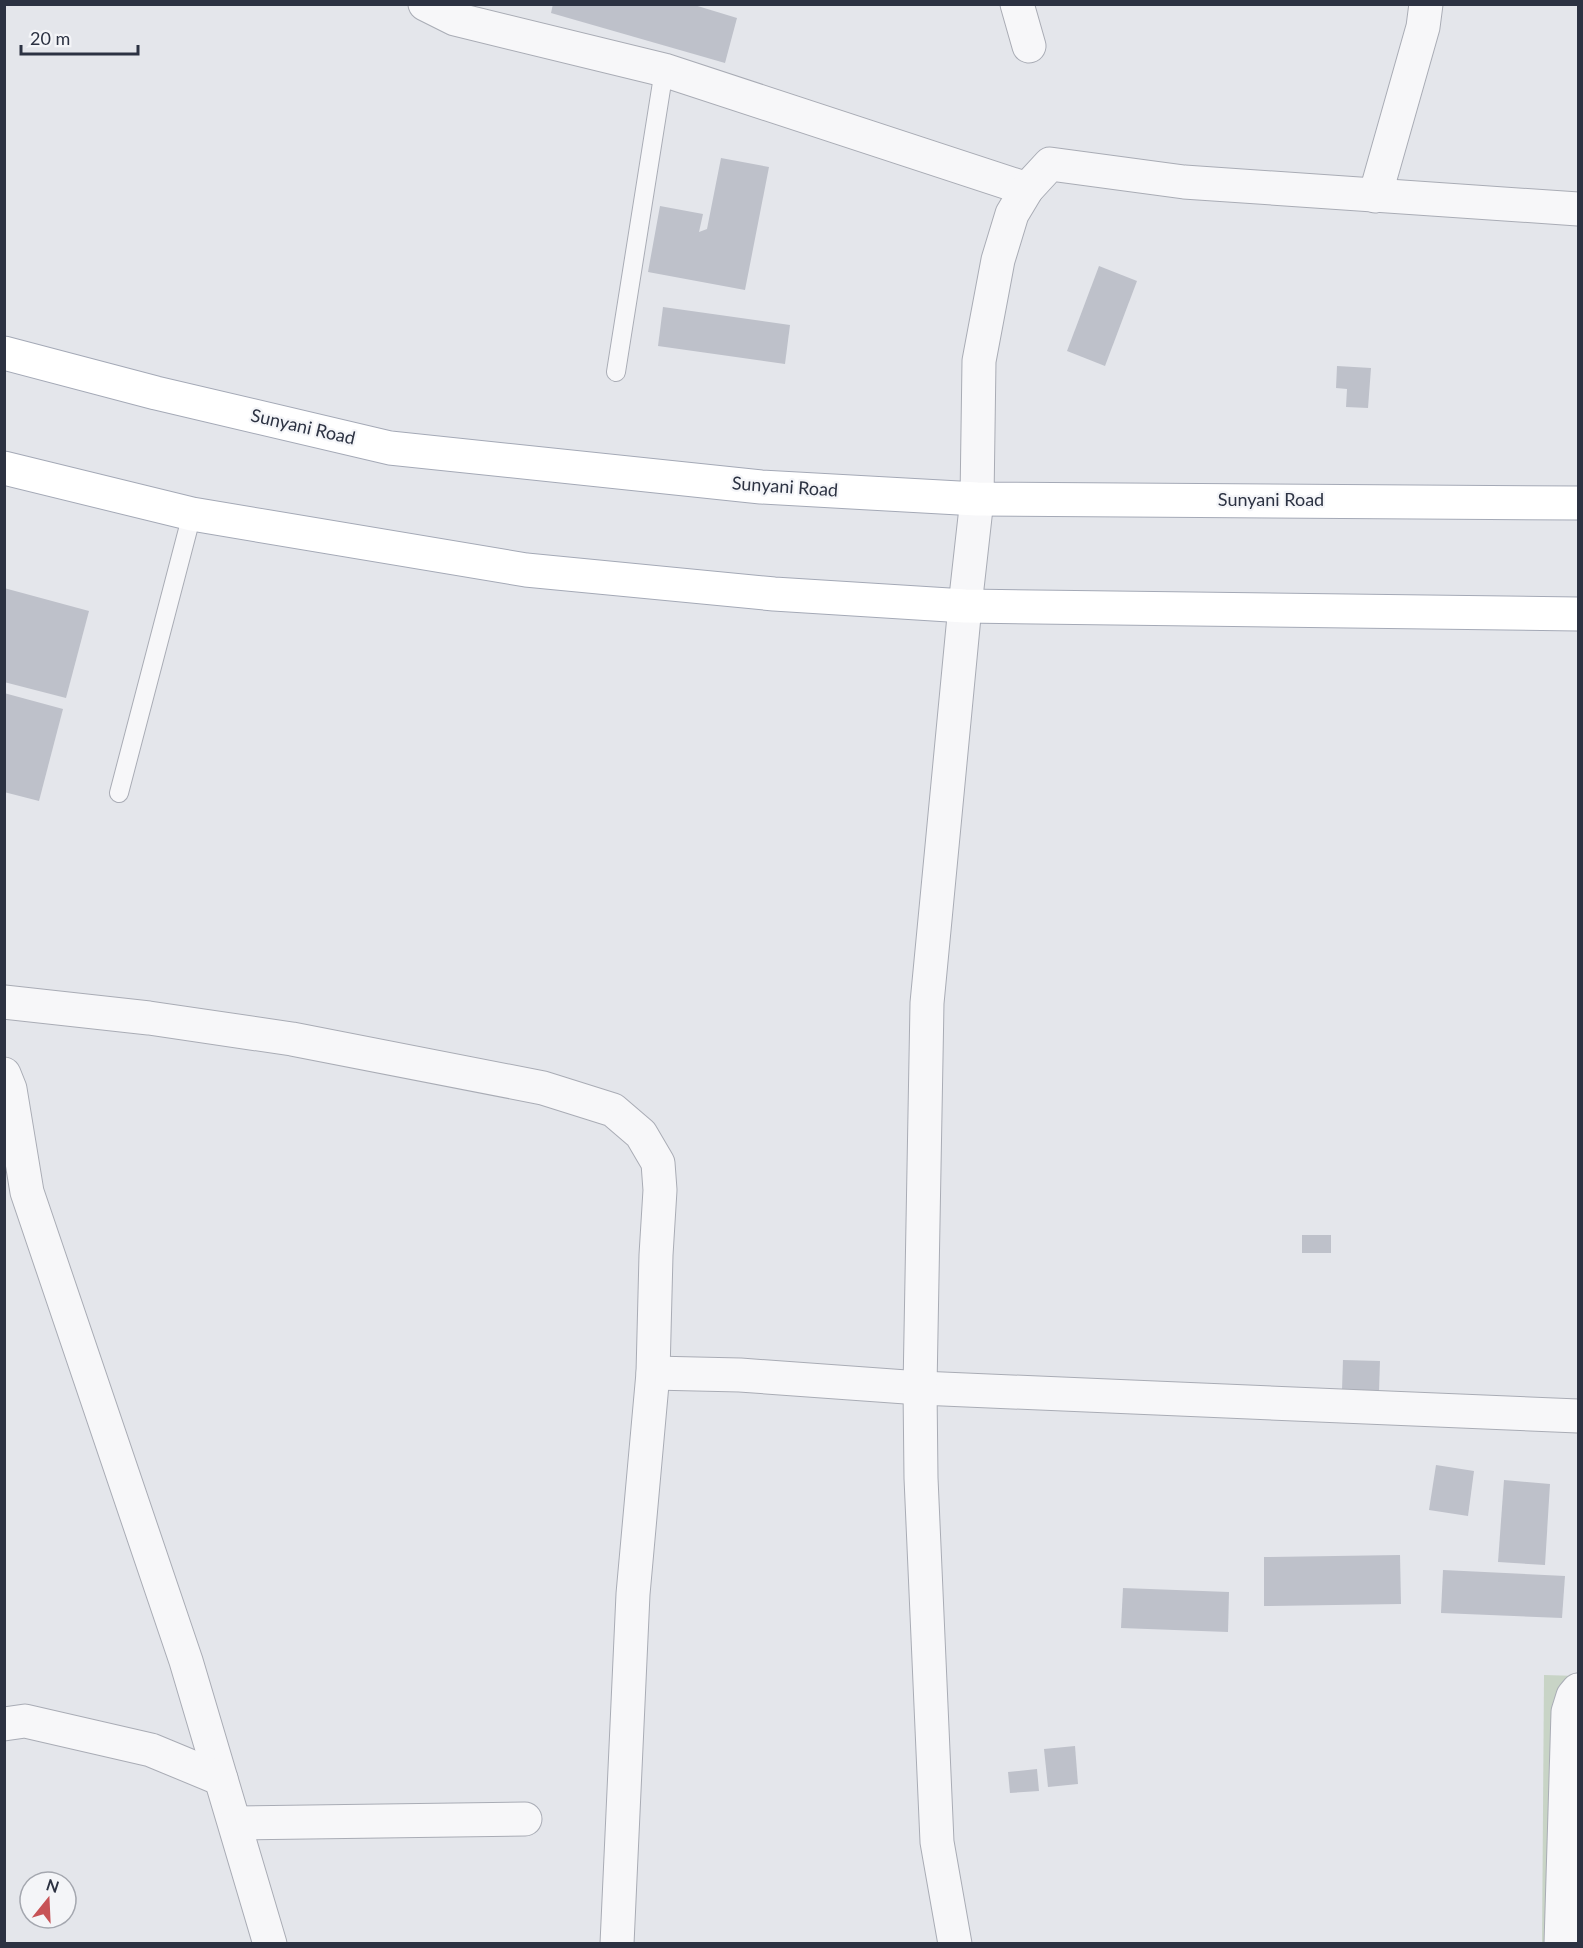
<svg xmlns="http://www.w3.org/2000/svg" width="1583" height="1948" viewBox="0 0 1583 1948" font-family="Lato,sans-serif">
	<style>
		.green { fill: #c8d4c6 }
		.building { fill: #bec1ca }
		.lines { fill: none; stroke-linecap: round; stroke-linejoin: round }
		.lane-casing { stroke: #a9acb5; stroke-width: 20 }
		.street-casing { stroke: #a9acb5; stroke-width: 35 }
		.primary-casing { stroke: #a4a9b6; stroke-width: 35 }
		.lane { stroke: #f7f7f9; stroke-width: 18 }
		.street { stroke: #f7f7f9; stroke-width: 33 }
		.primary { stroke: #fff; stroke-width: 33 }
		.labels { text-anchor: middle; stroke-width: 4.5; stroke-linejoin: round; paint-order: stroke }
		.street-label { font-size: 18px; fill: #2c3242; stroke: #f4f5f8 }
	</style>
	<rect width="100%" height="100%" fill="#e4e6eb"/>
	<path class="green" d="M1544,1675L1578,1676V1943L1542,1944Z"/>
	<g class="building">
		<path d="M553,4H691L737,18L725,63L551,13Z"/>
		<path d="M721,158L769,167L745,290L648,272L660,206L703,214L699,232L707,229Z"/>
		<path d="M1099,266L1137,281L1105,366L1067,351Z"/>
		<path d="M663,307L790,325L785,364L658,346Z"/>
		<path d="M1337,366L1371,368L1368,408L1346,407L1347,389L1336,388Z"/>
		<path d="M4,588L89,611L66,698L4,682Z"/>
		<path d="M4,693L63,709L39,801L4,792Z"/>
		<rect x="1302" y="1235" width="29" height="18"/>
		<path d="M1343,1360L1380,1361L1379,1391L1342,1390Z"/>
		<path d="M1436,1465L1474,1471L1468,1516L1429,1510Z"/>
		<path d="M1504,1480L1550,1484L1545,1565L1498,1562Z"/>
		<path d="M1400,1555L1401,1604L1264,1606V1557Z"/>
		<path d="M1443,1570L1565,1576L1562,1618L1441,1613Z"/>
		<path d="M1123,1588L1229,1592L1228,1632L1121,1628Z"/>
		<path d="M1075,1746L1078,1784L1048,1787L1044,1749Z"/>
		<path d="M1037,1769L1039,1791L1010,1793L1008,1772Z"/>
	</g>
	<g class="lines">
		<defs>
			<g id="lane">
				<path d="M616,372L664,70"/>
				<path d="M119,793L192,514"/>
			</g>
			<g id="street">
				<path d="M425,4L455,19L664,70L1027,189"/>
				<path d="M1017,4L1029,46"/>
				<path d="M1375,196L1423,27L1426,4"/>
				<path d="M4,1002L149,1018L292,1039L543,1088L613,1110L641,1134L658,1163L660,1190L656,1255L653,1373L633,1594L617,1944"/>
				<path d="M4,1074L10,1089L27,1192L186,1661L270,1944"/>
				<path d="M653,1373L740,1375L920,1388L1578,1416"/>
				<path d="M4,1724L25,1721L151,1750L221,1779"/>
				<path d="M235,1823L525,1819"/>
				<path d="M955,1944L937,1842L921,1478L920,1388L927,1003L965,606L977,499L979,361L998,260L1012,214L1027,189L1050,164L1184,182L1578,209"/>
				<path d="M1561,1944L1568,1712L1573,1696L1578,1690"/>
			</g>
			<g id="primary">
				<path d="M4,353L156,393L390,448L761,487L977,499L1578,503"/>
				<path d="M4,468L192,514L526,570L774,594L965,606L1578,614"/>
			</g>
		</defs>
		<use href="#lane" class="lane-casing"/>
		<use href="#street" class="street-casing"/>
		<use href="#primary" class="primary-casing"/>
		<use href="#lane" class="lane"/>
		<use href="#street" class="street"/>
		<use href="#primary" class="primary"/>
	</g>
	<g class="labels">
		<g class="street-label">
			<text transform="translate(303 427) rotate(13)" y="6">Sunyani Road</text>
			<text transform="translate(785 487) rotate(4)" y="6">Sunyani Road</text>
			<text x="1271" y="506">Sunyani Road</text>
		</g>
	</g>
	<rect width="1583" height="1948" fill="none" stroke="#2c3242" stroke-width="12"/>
	<g transform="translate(48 1900) rotate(18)"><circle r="28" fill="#f4f5f8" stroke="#a4a7af" stroke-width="1.5"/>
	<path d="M0-4.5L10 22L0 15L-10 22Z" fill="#c75256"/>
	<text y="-9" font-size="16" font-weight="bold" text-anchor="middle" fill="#2c3242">N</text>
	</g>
	<path d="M21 45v9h117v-9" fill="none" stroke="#2c3242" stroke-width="3"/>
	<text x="30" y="45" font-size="18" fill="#2c3242" stroke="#f4f5f8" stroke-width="4.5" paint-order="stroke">20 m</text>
</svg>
